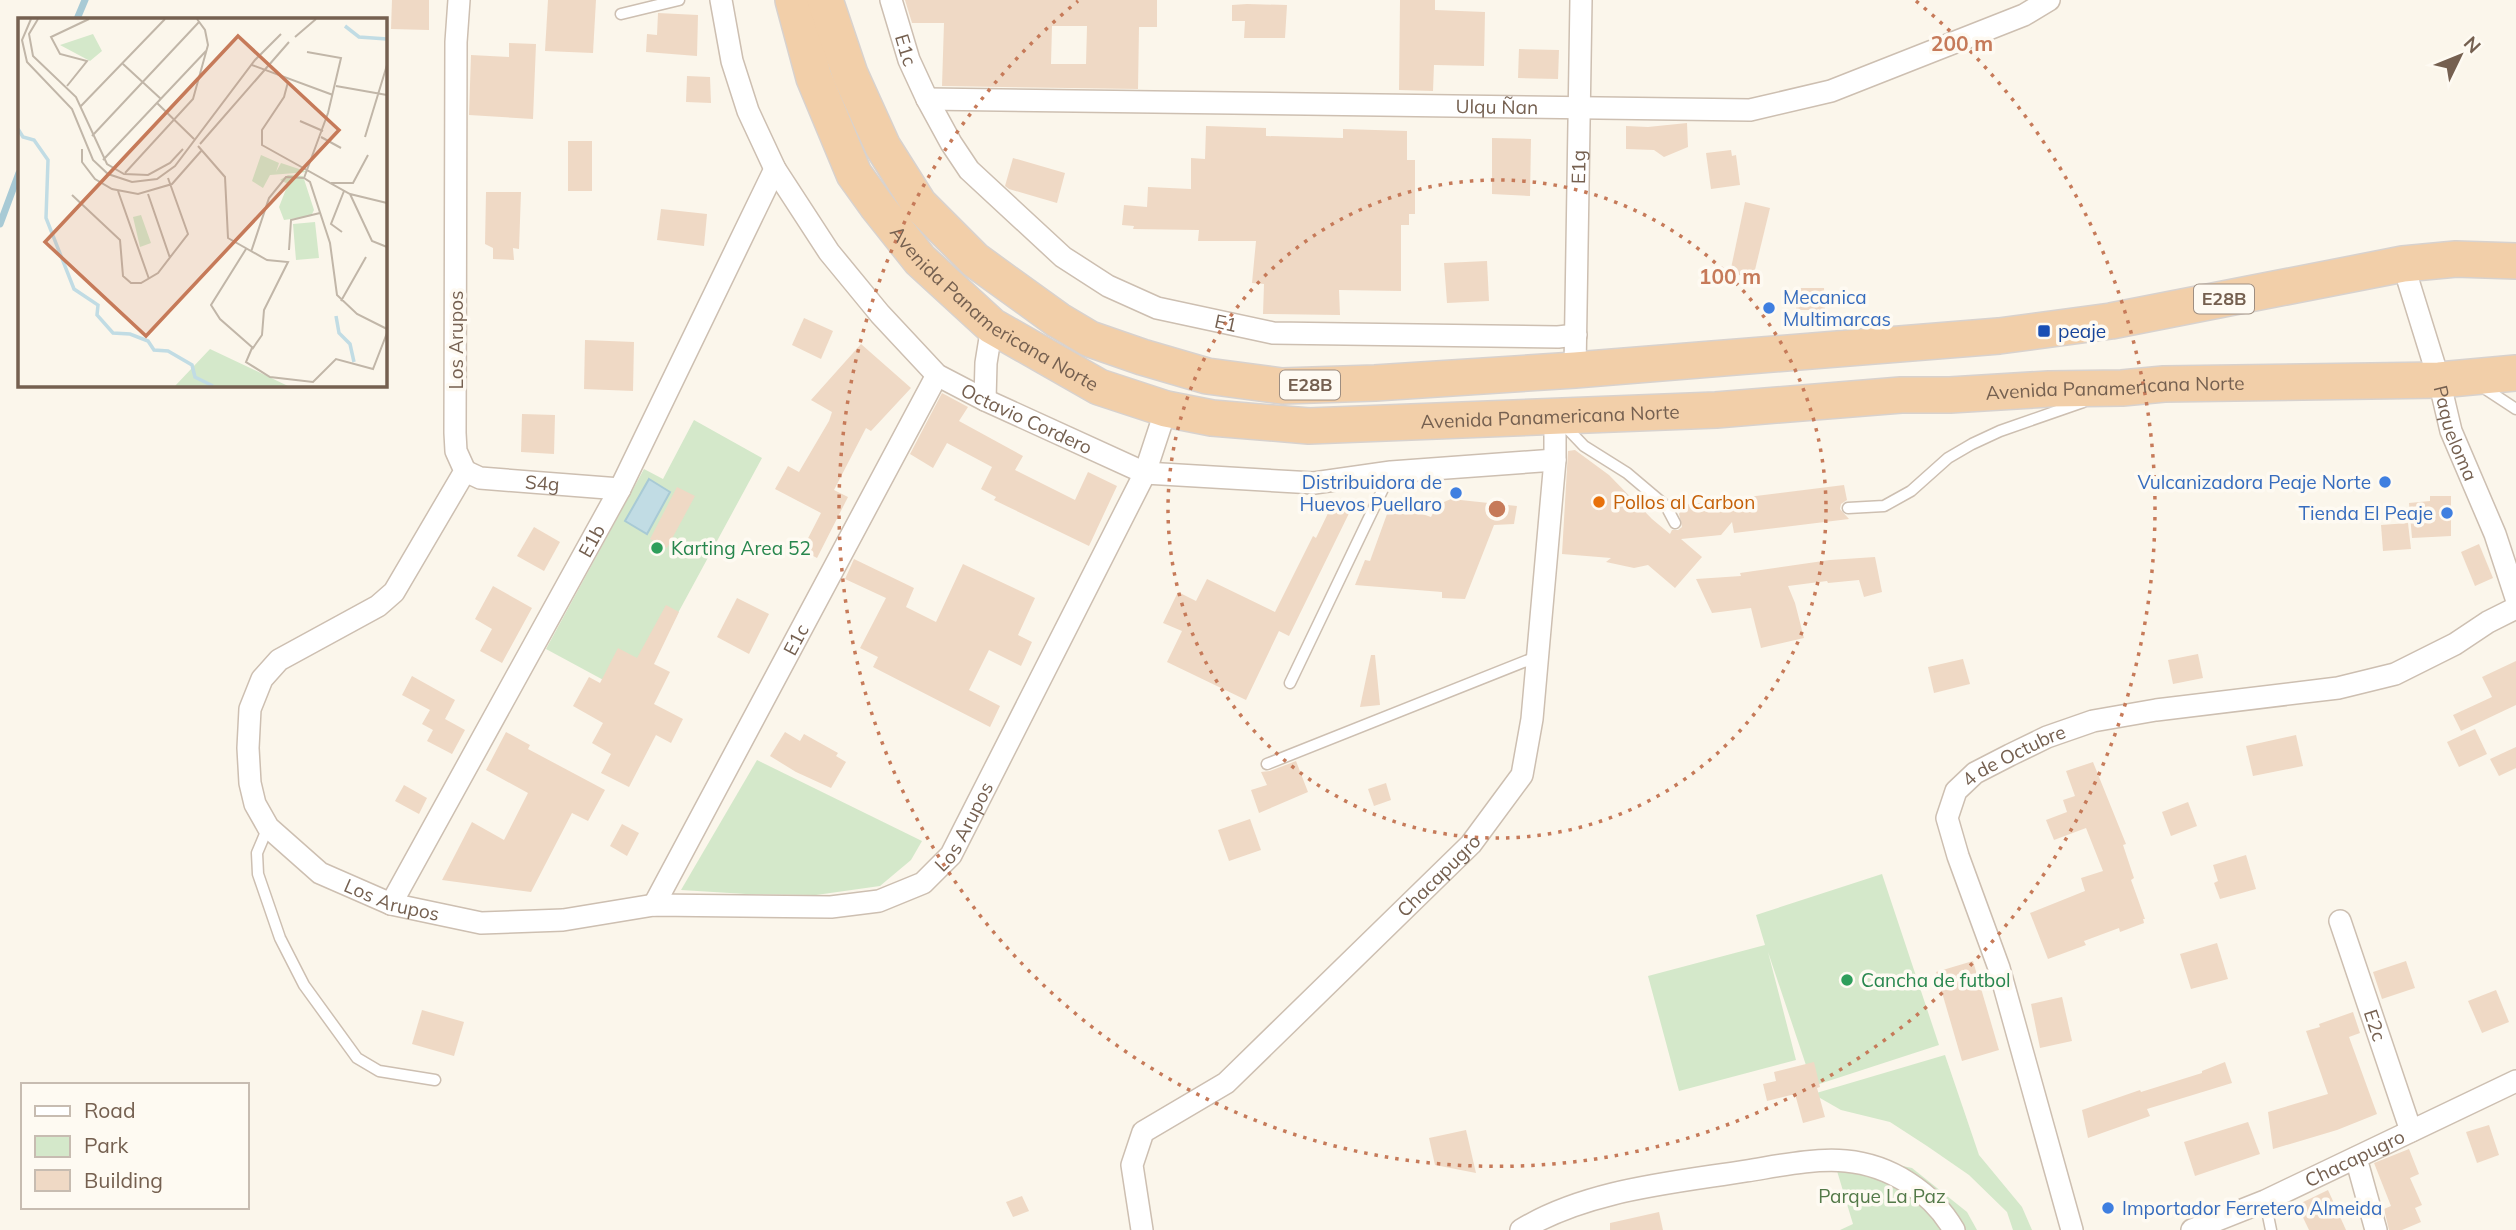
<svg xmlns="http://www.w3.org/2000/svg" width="2516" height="1230" viewBox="0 0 2516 1230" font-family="Mulish,sans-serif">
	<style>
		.green { fill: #d4e8ca }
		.water { fill: #c1dce4; stroke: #a8cad5; stroke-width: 2 }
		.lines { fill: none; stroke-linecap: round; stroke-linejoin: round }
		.stream { stroke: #a8cad5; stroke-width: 7 }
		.building { fill: #efd9c5; fill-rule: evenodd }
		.service-casing { stroke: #cdbfb1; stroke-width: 13 }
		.minor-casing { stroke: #cdbfb1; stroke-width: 24 }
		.trunk-casing { stroke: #d8d2ce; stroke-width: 38 }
		.service { stroke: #fff; stroke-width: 10 }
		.minor { stroke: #fff; stroke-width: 21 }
		.trunk { stroke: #f2cfa9; stroke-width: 35 }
		.ring { fill: none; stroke: #c67a59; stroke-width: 3.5; stroke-dasharray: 3.5 7 }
		.shop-dot { fill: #3f7fe0; stroke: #fefaf2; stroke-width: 2.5 }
		.transit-dot { fill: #1a4fb4; stroke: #fefaf2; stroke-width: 2.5 }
		.food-dot { fill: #e8710a; stroke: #fefaf2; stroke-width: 2.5 }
		.leisure-dot { fill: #2e9e5b; stroke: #fefaf2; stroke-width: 2.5 }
		.labels { text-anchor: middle; stroke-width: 7; stroke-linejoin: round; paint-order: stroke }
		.shield { fill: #fefaf2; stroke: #9e8e81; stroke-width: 2 }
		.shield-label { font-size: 18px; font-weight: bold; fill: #756050 }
		.street-label { font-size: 19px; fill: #756050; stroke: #fefaf2 }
		.shop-label { font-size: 19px; fill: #366cbe; stroke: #fefaf2; text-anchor: end }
		.transit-label { font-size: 19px; fill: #164399; stroke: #fefaf2; text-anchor: start }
		.food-label { font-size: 19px; fill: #c56008; stroke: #fefaf2; text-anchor: start }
		.leisure-label { font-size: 19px; fill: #27864d; stroke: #fefaf2; text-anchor: start }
		.park-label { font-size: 19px; fill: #537948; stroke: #fefaf2 }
		.inset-river { fill: none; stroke: #c1dce4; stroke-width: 3.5 }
		.inset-road { fill: none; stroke: #c1b6a8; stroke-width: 2 }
		.view { fill: #c67a59; fill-opacity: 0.15; stroke: #c67a59; stroke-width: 3.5 }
		.inset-edge { fill: none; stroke: #756050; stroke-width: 3.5 }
		.centre { fill: #c67a59; stroke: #fefaf2; stroke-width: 3.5 }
		.ring-label { font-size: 21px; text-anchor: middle; font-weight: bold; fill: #c67a59; stroke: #fefaf2; stroke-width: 7; stroke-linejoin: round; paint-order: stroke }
	</style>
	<rect width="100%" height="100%" fill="#fbf6eb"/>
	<g class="green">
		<path d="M694,420L762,458L633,696L546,649L644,469L663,479Z"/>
		<path d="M757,760L922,841L911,860L880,886L816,895L746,894L681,890Z"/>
		<path d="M1882,874L1939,1045L1813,1086L1768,952L1796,1060L1679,1091L1648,976L1765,945L1756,915Z"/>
		<path d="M1945,1055L1979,1155L2022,1207L2032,1230H2013L2007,1212L1969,1175L1927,1146L1890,1122L1841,1110L1813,1094Z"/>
		<path d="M1831,1151L1912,1168L1967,1212L1977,1230H1840L1853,1224Z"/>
	</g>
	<path class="water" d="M649,479L670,492L647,534L625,521Z"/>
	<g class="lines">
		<g class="stream">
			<path d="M77,19L85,0"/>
			<path d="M0,224L19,173"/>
		</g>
	</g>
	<g class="building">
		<path d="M392,0H429V30L391,29Z"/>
		<path d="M548,0H596L593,53L545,51Z"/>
		<path d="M905,0H1157V27H1139L1138,89L942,86L944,23H912ZM1052,26H1087L1086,64H1051Z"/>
		<path d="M1400,0H1435V10L1485,12L1484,66L1434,65L1433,91L1399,90Z"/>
		<path d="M1247,4L1287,5L1285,38H1244L1245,21H1232V5Z"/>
		<path d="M658,13L698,15L697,56L646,52L647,34L657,35Z"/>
		<path d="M509,43L536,44L533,119L469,115L471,55L509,57Z"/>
		<path d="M1519,49L1559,50L1558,79L1518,78Z"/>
		<path d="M687,76L710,77L711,103L686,102Z"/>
		<path d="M1687,123L1688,147L1664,157L1654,150L1626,149V126L1648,127Z"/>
		<path d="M1206,126L1266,128V136L1343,138V129L1407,131V160H1415V214H1409V225H1401V291L1339,290L1340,315L1263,314L1264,284L1252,283L1256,241H1198L1199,230L1133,229L1134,226L1122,225L1124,205L1147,207L1148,187L1191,189V158L1205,159Z"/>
		<path d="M1492,138L1531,139L1530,196L1492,194Z"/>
		<rect x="568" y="141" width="24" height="50"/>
		<path d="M1731,150L1732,156L1736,155L1740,185L1711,189L1706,153Z"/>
		<path d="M1013,158L1065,173L1057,203L1009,189L1005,186Z"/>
		<path d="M486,192H521L519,249L513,248L514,260L493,259V248L485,244Z"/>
		<path d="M1745,202L1770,208L1753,278L1730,273Z"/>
		<path d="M661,209L707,214L704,246L657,240Z"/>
		<path d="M1487,261L1489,301L1447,303L1444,263Z"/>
		<path d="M1796,288H1824L1825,310H1796Z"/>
		<path d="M804,318L833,331L821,359L792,345Z"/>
		<path d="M585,340L634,342L633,391L584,389Z"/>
		<path d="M861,344L911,388L871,431L866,428L834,490L848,497L817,558L802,550L821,513L775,489L788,466L799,472L829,421L832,412L811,400Z"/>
		<path d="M942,393L968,407L959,421L1023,456L1015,470L1075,500L1088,472L1117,486L1089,546L994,500L996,497L981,489L992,467L947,443L933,468L910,454Z"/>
		<path d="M522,414L555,415L554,454L521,452Z"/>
		<path d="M1575,450L1609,475L1652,519L1670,534L1672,530H1678L1682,527L1679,514L1683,505L1844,485L1847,500L1841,504L1840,509L1849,519L1734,533L1732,522L1721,535L1681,539L1702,557L1675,588L1648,565L1634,568L1606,562L1611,558L1562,554L1568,451Z"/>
		<path d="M677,487L695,496L667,548L650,539Z"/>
		<path d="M2430,496H2451V536L2412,538L2409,503L2430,501Z"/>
		<path d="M1356,499L1289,636L1279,631L1246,700L1167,662L1182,631L1163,623L1178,592L1196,601L1207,579L1275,612L1313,536L1316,538L1332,505Z"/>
		<path d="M1451,499L1517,506L1514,524L1494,525L1465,599L1442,598V592L1355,585L1365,560L1370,561L1391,503L1431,517L1437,505Z"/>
		<path d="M2408,523L2411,549L2383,551L2381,525Z"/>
		<path d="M534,527L560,542L544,571L517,556Z"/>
		<path d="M2479,544L2493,578L2475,586L2461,552Z"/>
		<path d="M1875,557L1882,592L1864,597L1859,580L1828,583L1827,581L1788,586L1795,603L1804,638L1761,648L1751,608L1712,613L1696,579L1741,576L1740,573L1830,560Z"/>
		<path d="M854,559L914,588L906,607L936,622L963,564L1035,598L1018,635L1032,642L1021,666L989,650L969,690L1000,706L990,727L873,667L878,657L860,648L886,598L845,579Z"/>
		<path d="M493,586L532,608L502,663L480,651L492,629L475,619Z"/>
		<path d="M737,598L769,614L749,654L717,637Z"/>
		<path d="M666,605L679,612L654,664L670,672L654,704L683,719L671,743L656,735L629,787L601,773L611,754L592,743L603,723L573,706L589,677L600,683L618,648L637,658Z"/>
		<path d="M2198,654L2203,678L2173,684L2168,660Z"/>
		<path d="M1371,655H1375L1380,705L1360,707Z"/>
		<path d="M1963,659L1970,684L1934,693L1928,667Z"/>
		<path d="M2516,661V705L2461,731L2453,715L2492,697L2482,677Z"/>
		<path d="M412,676L455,700L445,719L465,730L452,754L427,741L433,730L422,724L430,710L402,695Z"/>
		<path d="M2475,729L2487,754L2459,767L2447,742Z"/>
		<path d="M506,732L530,745L528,749L605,790L588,821L572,813L531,892L442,880L472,822L504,840L528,793L486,770Z"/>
		<path d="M785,732L800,741L804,734L838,753L836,756L846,762L831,788L796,772L770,756Z"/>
		<path d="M2296,735L2303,766L2253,776L2246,746Z"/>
		<path d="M2516,747V768L2499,776L2490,759Z"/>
		<path d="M1296,761L1308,792L1259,813L1251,790L1267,785L1261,772L1270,771Z"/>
		<path d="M2093,762L2126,844L2123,845L2134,878L2131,880L2145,919H2143L2144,923L2120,932L2119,928L2084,941L2086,945L2048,959L2030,913L2085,891L2081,878L2103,871L2086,828L2054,840L2046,820L2067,812L2063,800L2075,796L2066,771Z"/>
		<path d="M1386,783L1391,800L1374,806L1368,789Z"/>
		<path d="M404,785L427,798L419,814L395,801Z"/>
		<path d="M2188,802L2197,826L2171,836L2162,812Z"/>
		<path d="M1250,819L1261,850L1229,861L1218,830Z"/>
		<path d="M622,824L639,833L627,856L610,846Z"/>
		<path d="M2246,855L2256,889L2220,899L2214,883L2218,881L2213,865Z"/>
		<path d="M2217,943L2228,979L2191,989L2180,954Z"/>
		<path d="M1973,961L1999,1050L1962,1061L1936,972Z"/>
		<path d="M2406,961L2415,988L2382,999L2373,972Z"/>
		<path d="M2496,990L2509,1022L2482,1033L2468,1001Z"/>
		<path d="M2062,997L2072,1041L2040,1048L2031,1004Z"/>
		<path d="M422,1010L464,1022L454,1056L412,1044Z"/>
		<path d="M2353,1012L2360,1033L2349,1037L2377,1114L2337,1130L2273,1149L2268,1112L2328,1094L2306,1031L2320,1027L2319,1024Z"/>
		<path d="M1814,1062L1820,1087L1817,1088L1825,1117L1803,1123L1795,1094L1767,1101L1763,1084L1776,1081L1774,1072Z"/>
		<path d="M2225,1062L2232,1083L2147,1109L2150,1116L2088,1138L2082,1110L2140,1090L2141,1092L2202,1073V1071Z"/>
		<path d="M2248,1122L2260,1154L2195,1176L2184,1142Z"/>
		<path d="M2489,1125L2499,1155L2477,1163L2466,1132Z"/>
		<path d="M1466,1130L1476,1173L1435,1165L1429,1138Z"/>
		<path d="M2409,1149L2419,1174L2410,1178L2422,1205L2415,1208L2421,1222L2402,1230H2389L2384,1209L2391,1206L2374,1163Z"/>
		<path d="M2328,1190L2346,1230H2309L2297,1205Z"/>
		<path d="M1022,1196L1029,1211L1013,1217L1006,1202Z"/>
		<path d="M1659,1212L1663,1230H1610V1223Z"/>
	</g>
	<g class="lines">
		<defs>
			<g id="service">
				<path d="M621,14L679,0"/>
				<path d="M2481,386L2516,409"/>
				<path d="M1562,423L1584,446L1627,473L1666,506L1675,523"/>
				<path d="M1848,508L1884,506L1911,491L1948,458L1972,444L2000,431L2083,402"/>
				<path d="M1290,683L1391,472"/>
				<path d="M1267,764L1536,657"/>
				<path d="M268,827L257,853L258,874L280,938L304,985L357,1058L379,1071L435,1080"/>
				<path d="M2265,1201L2271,1230"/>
			</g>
			<g id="minor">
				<path id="s1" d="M459,0L456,42L455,433L456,451L465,471L394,592L378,606L279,660L262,679L250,709L248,748L250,783L255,804L268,827L320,873L391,904L481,923L563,920L654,905L831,907L879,901L923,883L951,855L1145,473L1166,409"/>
				<path id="s2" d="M721,0L732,61L748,111L775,169L829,252L880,314L937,375L985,400L1145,473L1314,483L1391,472L1555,460"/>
				<path id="s3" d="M891,0L909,60L927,99L951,143L969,170L1063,257L1108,286L1157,308L1273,333L1558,337L1576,335"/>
				<path id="s4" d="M927,99L1750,110L1831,91L2024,15L2049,0"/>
				<path id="s5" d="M2403,264L2439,380L2451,431L2495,534L2516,598"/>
				<path id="s6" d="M1575,370L1581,0"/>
				<path d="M985,400L986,363L992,326"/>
				<path id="s7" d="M465,471L480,478L620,489"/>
				<path id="s8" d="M391,904L620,489L775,169"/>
				<path id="s9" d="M654,905L937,375"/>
				<path id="s10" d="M2340,921L2411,1131"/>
				<path d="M2356,1158L2376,1230"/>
				<path id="s11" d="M1142,1230L1132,1165L1143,1132L1226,1083L1471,844L1522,775L1532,719L1555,460V416"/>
				<path d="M1521,1230C1587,1190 1671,1183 1746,1171C1778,1166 1814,1158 1846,1161C1890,1165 1932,1192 1954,1230"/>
				<path id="s12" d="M2072,1230L1999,968L1958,856L1947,818L1956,791L1975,773L2010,755L2047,737L2093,721L2156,710L2338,688L2395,674L2455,644L2488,622L2516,608"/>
				<path id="s13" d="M2192,1230L2265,1201L2516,1081"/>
			</g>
			<g id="trunk">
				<path id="s14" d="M793,0L814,78L854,174L877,206L920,260L992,326L1099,387L1166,409L1212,418L1309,426L1716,410L1901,395H1950L2049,389L2122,388L2164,384L2439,380L2516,373"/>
				<path d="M825,0L850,74L883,147L919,204L975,260L1058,320L1090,339L1142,357L1207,376L1282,386L1375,383L1575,370L1999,336L2111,321L2403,264L2456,259L2516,261"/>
			</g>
		</defs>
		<use href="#service" class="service-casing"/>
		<use href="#minor" class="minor-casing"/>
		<use href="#trunk" class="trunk-casing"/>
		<use href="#service" class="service"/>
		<use href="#minor" class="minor"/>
		<use href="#trunk" class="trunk"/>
	</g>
	<g class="ring">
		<circle cx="1497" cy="509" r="329"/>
		<path d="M1916 1A658 658 0 1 1 1078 1"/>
	</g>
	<g class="shop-dot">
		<circle cx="1769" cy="308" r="7"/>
		<circle cx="2385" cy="482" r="7"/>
		<circle cx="1456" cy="493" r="7"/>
		<circle cx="2447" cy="513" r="7"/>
		<circle cx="2108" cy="1208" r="7"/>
	</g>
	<rect class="transit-dot" x="2037" y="324" width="14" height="14" rx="3.5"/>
	<circle class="food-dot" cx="1599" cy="502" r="7"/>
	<g class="leisure-dot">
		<circle cx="657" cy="548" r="7"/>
		<circle cx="1847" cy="980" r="7"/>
	</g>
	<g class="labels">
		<g class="shield">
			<rect x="2194" y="284.5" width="60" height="29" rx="5"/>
			<rect x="1280" y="370.5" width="60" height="29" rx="5"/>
		</g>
		<g class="shield-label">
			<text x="2224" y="305">E28B</text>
			<text x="1310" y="391">E28B</text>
		</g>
		<g class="street-label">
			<text dy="7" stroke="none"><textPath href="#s3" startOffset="52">E1c</textPath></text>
			<text dy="7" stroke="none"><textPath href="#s4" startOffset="570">Ulqu Ñan</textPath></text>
			<text dy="7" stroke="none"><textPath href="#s6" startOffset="203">E1g</textPath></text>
			<text dy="7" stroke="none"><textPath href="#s14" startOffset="382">Avenida Panamericana Norte</textPath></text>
			<text dy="7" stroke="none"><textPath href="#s3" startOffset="494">E1</textPath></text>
			<text transform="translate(456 340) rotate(-90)" y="7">Los Arupos</text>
			<text dy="7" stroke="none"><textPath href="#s14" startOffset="1536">Avenida Panamericana Norte</textPath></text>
			<text dy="7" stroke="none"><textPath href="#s14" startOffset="970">Avenida Panamericana Norte</textPath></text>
			<text dy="7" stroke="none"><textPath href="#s2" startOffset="541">Octavio Cordero</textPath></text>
			<text dy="7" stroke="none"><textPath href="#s5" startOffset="177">Paqueloma</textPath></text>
			<text dy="7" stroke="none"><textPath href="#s7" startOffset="79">S4g</textPath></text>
			<text dy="7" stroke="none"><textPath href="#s8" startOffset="415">E1b</textPath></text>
			<text dy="7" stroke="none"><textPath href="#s9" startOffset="301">E1c</textPath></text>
			<text dy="7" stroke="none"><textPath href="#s12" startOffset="528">4 de Octubre</textPath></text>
			<text dy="7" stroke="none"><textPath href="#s1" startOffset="1684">Los Arupos</textPath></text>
			<text dy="7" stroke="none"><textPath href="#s11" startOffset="494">Chacapugro</textPath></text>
			<text dy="7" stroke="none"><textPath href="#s1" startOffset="1074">Los Arupos</textPath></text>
			<text dy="7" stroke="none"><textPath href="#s10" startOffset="110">E2c</textPath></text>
			<text dy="7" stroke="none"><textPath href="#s13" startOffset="178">Chacapugro</textPath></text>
		</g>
		<g class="shop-label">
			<text x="1783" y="304" text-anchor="start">Mecanica<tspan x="1783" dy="22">Multimarcas</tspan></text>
			<text x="1442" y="489">Distribuidora de<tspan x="1442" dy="22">Huevos Puellaro</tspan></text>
			<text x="2371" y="489">Vulcanizadora Peaje Norte</text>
			<text x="2433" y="520">Tienda El Peaje</text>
			<text x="2122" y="1215" text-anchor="start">Importador Ferretero Almeida</text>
		</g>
		<g class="transit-label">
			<text x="2058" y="338">peaje</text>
		</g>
		<g class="food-label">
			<text x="1613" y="509">Pollos al Carbon</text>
		</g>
		<g class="leisure-label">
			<text x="671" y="555">Karting Area 52</text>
			<text x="1861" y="987">Cancha de futbol</text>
		</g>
		<g class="park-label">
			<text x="1882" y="1203">Parque La Paz</text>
		</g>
	</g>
	<g transform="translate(18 18)">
		<rect width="369" height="369" fill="#fbf6eb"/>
		<path d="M75,16L84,33L72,43L42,27ZM243,137L261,145L258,154L263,145L290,154L252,157L245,170L234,163ZM270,157L285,158L296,192L293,198L266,202L261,189L270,166L262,162ZM123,197L133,225L122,229L115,199ZM297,204L301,240L278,242L275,206ZM192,331L270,368H157Z" fill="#d4e8ca"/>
		<path class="inset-river" d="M327,8L341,19L369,21M0,111L5,119L16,122L30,142L28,200L56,271L80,287L79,297L95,315L112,316L130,323L136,332L150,333L174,347L177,359L195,368M318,298L321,315L332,326L336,344"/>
		<path class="inset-road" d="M13,1L4,22L9,44L54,91L75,142L90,156L114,164L139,161L157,148L237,42L263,16M20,1L11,16L15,38L58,79L89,146L106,156L130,157L152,145L165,131M277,19L298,1M105,46L143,81M234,47L315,77M270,64L266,79L244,112V127L332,176L369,185M49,68L69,43L42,36L33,19L71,1M318,68L369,77M139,85L176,121M62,89L147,1M282,103L305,113M74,118L181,4M303,119L323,130M347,119L369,47M182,126L271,24M180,128L207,159L210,220L249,242L270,244L246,292L244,317L235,330L202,301L193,287L228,231M64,131V144L77,161L94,171L120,176L154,166L184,132M85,142L188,33M107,155L175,81L190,27L187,12L179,1M286,160L292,164L312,225L319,277L339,296L369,311M313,165H335L350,137M100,173L131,261M130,176L152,240M332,176L354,223L369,229M54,177L102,222L105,258L113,265H123L140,255L170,216L150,160M324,214L313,206L326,173M271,232L273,202L302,195M233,234L251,180L268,159L286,160L310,95L323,40L289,34M323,283L348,239M234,330L228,344L252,359L295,364L318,341L355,351L369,315"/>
		<path class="view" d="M220,18L321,112L128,318L27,224Z"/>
		<rect width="369" height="369" class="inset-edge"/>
	</g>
	<circle cx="1497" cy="509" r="10" class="centre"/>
	<g class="ring-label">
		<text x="1962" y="51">200 m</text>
		<text x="1730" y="284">100 m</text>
	</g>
	<rect x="21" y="1083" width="228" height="126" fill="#fefaf2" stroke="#c7bcb1" stroke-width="2"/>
	<rect x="35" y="1106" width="35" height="10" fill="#ffffff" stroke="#c7bcb1" stroke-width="2"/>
	<text x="84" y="1118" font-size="21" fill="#756050">Road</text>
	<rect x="35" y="1136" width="35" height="21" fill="#d4e8ca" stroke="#c7bcb1" stroke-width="2"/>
	<text x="84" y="1153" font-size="21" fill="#756050">Park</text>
	<rect x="35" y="1170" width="35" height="21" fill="#efd9c5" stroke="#c7bcb1" stroke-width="2"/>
	<text x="84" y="1188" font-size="21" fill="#756050">Building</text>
	<g transform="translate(2460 56) rotate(47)" stroke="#fefaf2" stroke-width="5" paint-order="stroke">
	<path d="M0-5L12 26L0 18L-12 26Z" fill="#756050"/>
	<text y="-10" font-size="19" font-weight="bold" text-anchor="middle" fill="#756050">N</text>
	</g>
</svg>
